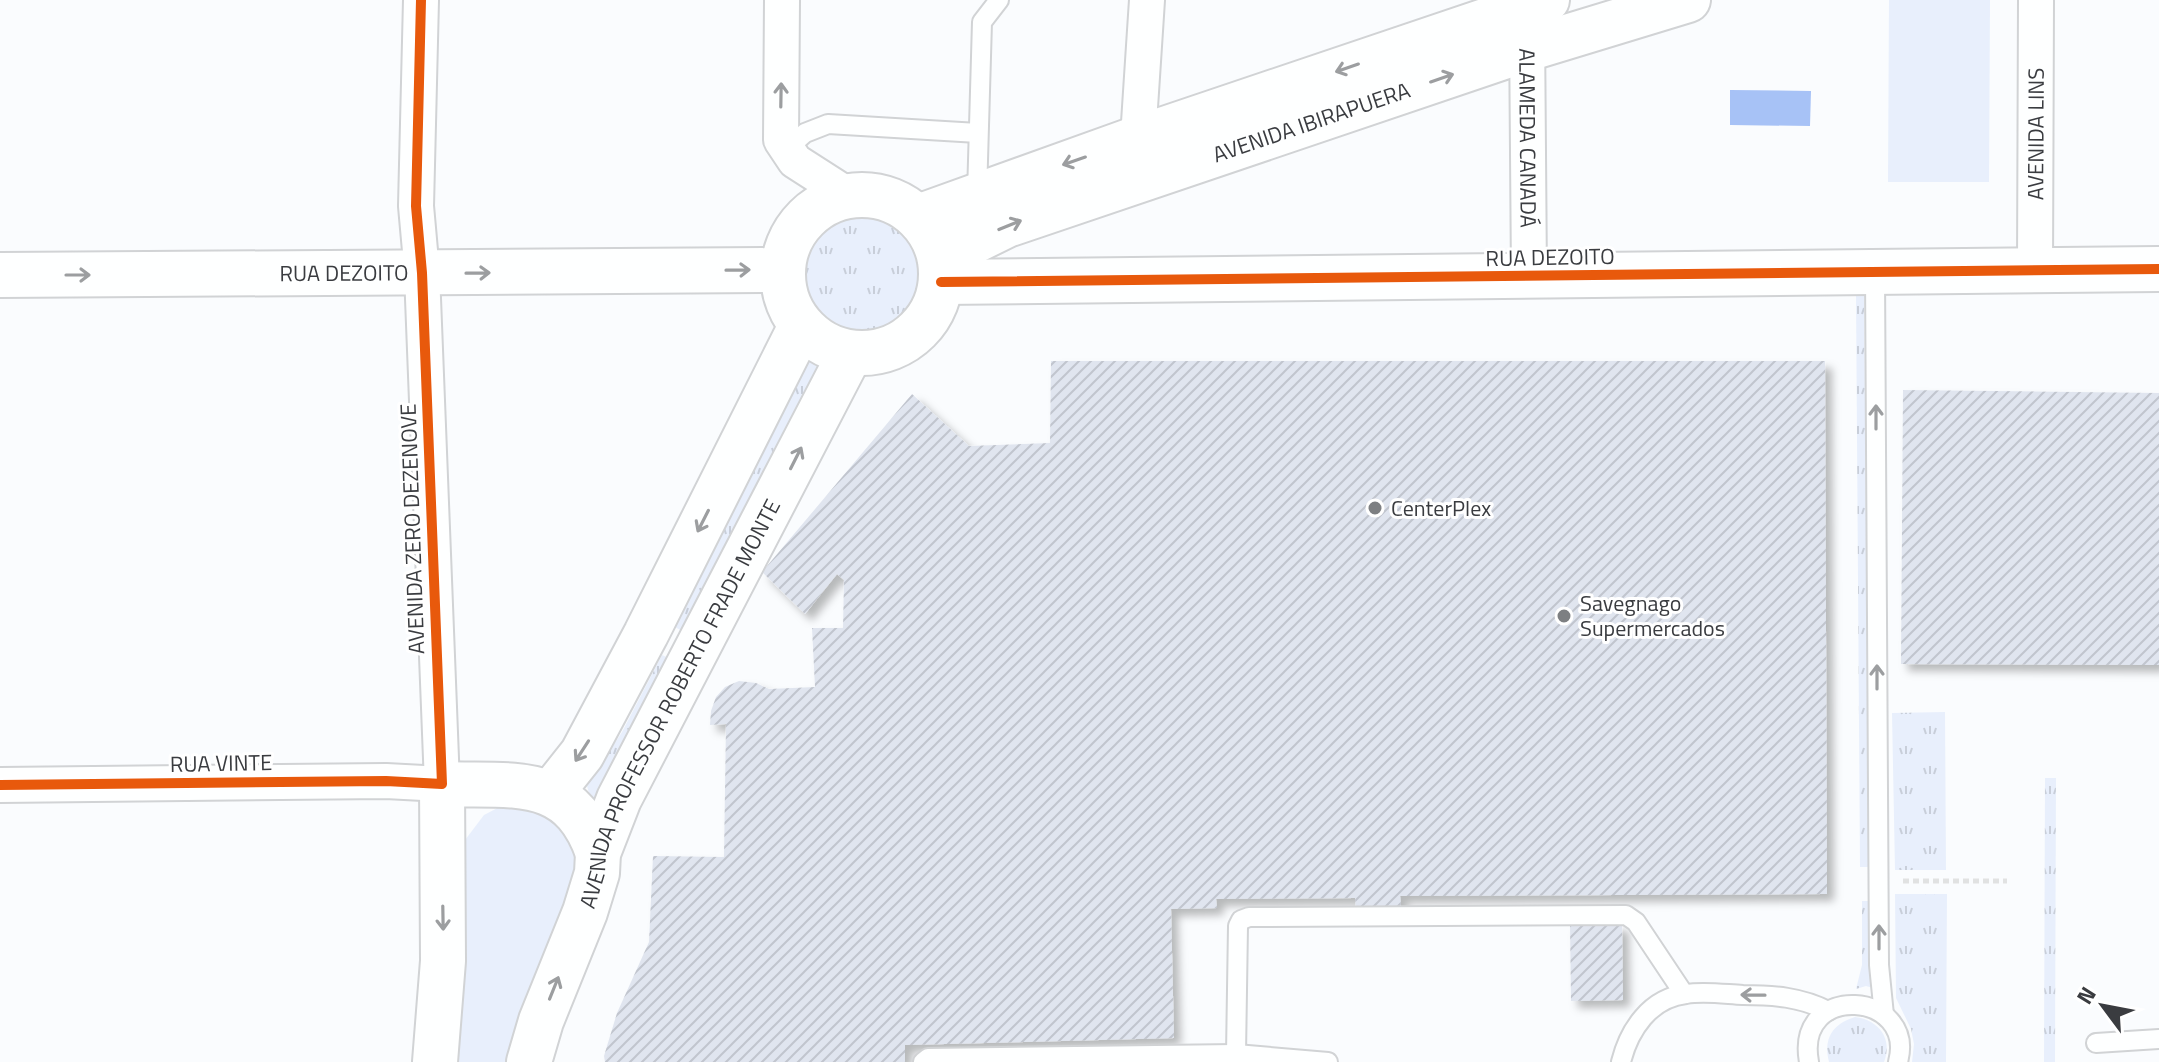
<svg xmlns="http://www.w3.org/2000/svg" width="2159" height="1062" viewBox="0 0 2159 1062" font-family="'Titillium Web',sans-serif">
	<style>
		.grass { fill: url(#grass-tufts) }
		.green { fill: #e8effc }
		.water { fill: #a7c2f6 }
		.building { fill: url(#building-hatch); filter: url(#shadow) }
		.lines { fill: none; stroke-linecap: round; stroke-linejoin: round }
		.lane-casing { stroke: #d1d3d5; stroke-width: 22 }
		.street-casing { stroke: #d1d3d5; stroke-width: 38 }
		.secondary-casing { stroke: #d1d3d5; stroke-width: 48 }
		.path { stroke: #e1e2e2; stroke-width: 5; stroke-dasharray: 6 4; stroke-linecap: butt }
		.lane { stroke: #feffff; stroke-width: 18 }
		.street { stroke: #feffff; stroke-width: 34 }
		.secondary { stroke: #feffff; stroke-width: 44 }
		.cycleway-casing { stroke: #fff; stroke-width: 15 }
		.cycleway { stroke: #e8590c; stroke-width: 10 }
		.oneway { stroke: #9c9ea0 }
		.poi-dot { fill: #7d7f82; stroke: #fff; stroke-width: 3 }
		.labels { text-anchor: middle; stroke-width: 6; stroke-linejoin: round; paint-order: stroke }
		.street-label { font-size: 22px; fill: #3a3c40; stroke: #fff }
		.poi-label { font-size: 22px; fill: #3a3c40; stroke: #fff; text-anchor: start }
	</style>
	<defs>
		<pattern id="grass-tufts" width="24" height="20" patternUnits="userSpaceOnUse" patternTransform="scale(2)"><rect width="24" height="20" fill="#e8effc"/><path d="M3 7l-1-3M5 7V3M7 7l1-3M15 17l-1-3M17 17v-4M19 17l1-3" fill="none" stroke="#c8ced9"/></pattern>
		<pattern id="building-hatch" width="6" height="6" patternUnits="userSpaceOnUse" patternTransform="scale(2)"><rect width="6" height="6" fill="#e0e5ef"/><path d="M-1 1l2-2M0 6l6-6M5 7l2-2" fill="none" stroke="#c1c5ce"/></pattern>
		<filter id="shadow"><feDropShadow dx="7" dy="7" stdDeviation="4" flood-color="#0004"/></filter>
	</defs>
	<rect width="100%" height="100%" fill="#fafcfe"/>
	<g class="grass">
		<circle cx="862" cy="275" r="64"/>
		<path d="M1864,292L1869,867H1860L1856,293Z"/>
		<path d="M808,361L818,365L684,632L675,627Z"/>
		<path d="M662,655L671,659L600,808L590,797L587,786L622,732Z"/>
		<path d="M1945,712L1946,870H1895L1892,713Z"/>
		<path d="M2045,778H2056L2055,1062H2044Z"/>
		<path d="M1895,894H1947L1946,1062H1912L1914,1044L1911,1029L1896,998Z"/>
		<path d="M1862,901H1870V974L1873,988L1866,986L1856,989L1862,965Z"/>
		<path d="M1855,1017C1879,1020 1893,1039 1884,1062H1829C1823,1039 1832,1024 1855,1017Z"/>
	</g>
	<g class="green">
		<path d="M1889,0H1990L1989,182H1888Z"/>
		<path d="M509,802L554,814L582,855L513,1062H448L462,844L484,815Z"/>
	</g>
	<path class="water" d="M1730,90L1811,91L1810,126L1730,125Z"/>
	<g class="building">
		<path d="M1051,361H1825L1827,894L1400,896L1401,906L1356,907L1355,898L1216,899L1217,908L1171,909L1174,1038L905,1045V1062H605L604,1056L617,1013L649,942L653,856L724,857L726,724L710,725L711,711L716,697L725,687L739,681L756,683L769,689L815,687L812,628H843L844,580L837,574L805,614L762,572L912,394L969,446L1050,443Z"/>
		<path d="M1903,390L2159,393V665L1901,664Z"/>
		<path d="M1570,924H1622L1623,1000L1571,1001Z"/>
	</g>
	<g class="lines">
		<defs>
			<g id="lane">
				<path d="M787,149L805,133L828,124L978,133"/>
				<path d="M977,195L982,22L999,0"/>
				<path d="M1875,274L1879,965L1884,1015"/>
				<path d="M2096,1043L2159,1039"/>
				<path d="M1236,1054L1238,926L1241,920L1249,917L1626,915L1636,922L1684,994"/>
				<path d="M923,1062L928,1058L1236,1054L1328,1062"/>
				<path d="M1621,1062C1629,1030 1650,998 1686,994C1704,991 1724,994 1743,995C1773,995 1801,997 1828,1011"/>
				<path d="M1809,1062C1794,981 1917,991 1898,1062"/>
			</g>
			<g id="street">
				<path d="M782,0L781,140L795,161L848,195"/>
				<path id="s1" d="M1527,28L1529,277"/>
				<path d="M1138,138L1147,0"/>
				<path id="s2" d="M2035,270L2036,0"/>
				<path d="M0,785L386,781L442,784L422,273L416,206L421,0"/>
			</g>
			<g id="secondary">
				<circle cx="862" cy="274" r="79"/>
				<path d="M918,217L1138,138L1547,0"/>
				<path id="s3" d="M940,258L1007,225L1527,49L1688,0"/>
				<path id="s4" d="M0,275L782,270"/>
				<path d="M941,282L2159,269"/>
				<path d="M551,793L582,754L646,634L801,326"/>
				<path d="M435,1062L443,961L442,784C512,787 570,772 598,853"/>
				<path id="s5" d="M529,1062L541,1021L585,912L597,873L598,853L619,799L850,354"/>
			</g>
		</defs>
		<use href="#lane" class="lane-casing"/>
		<use href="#street" class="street-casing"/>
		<use href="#secondary" class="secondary-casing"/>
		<path class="path" d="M1903,881H2007"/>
		<use href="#lane" class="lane"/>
		<use href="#street" class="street"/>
		<use href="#secondary" class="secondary"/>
		<defs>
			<g id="cycleway">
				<path d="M941,282L2159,269"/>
				<path d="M0,785L386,781L442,784L422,273L416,206L421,0"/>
			</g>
		</defs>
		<use href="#cycleway" class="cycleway-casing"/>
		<use href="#cycleway" class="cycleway"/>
	</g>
	<defs><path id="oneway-shaft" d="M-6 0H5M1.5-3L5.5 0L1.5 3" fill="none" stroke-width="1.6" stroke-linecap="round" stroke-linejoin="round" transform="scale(2)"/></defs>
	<g class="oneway">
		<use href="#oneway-shaft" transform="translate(1347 68) rotate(161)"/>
		<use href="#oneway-shaft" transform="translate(1442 78) rotate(-19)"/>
		<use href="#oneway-shaft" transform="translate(781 95) rotate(-89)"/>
		<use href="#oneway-shaft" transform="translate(1074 161) rotate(161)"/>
		<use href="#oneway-shaft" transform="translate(1010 225) rotate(-22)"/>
		<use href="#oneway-shaft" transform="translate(738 270) rotate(-1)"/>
		<use href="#oneway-shaft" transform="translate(478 273) rotate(-1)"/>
		<use href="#oneway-shaft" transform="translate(78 275)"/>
		<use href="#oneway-shaft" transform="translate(1876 417) rotate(-90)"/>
		<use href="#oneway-shaft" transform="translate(796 458) rotate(-63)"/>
		<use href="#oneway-shaft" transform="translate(703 521) rotate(117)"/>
		<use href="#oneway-shaft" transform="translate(1877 677) rotate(-90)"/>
		<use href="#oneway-shaft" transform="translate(582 751) rotate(123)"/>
		<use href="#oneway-shaft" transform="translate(443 918) rotate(89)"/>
		<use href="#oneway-shaft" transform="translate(1879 937) rotate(-90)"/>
		<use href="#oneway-shaft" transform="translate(554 988) rotate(-68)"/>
		<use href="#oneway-shaft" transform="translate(1753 995) rotate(-179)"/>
	</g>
	<g class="poi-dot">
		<circle cx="1375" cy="508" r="8"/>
		<circle cx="1564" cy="616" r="8"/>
	</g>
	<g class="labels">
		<g class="street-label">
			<text dy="8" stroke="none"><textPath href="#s3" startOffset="396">AVENIDA IBIRAPUERA</textPath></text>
			<text dy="8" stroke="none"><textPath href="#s2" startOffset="136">AVENIDA LINS</textPath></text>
			<text dy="8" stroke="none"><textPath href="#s1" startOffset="110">ALAMEDA CANADÁ</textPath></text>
			<text transform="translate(1550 257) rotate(-1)" y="8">RUA DEZOITO</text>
			<text dy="8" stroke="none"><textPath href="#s4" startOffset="344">RUA DEZOITO</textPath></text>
			<text transform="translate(412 529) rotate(-92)" y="8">AVENIDA ZERO DEZENOVE</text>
			<text dy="8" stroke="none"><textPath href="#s5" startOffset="390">AVENIDA PROFESSOR ROBERTO FRADE MONTE</textPath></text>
			<text transform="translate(221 763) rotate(-1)" y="8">RUA VINTE</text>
		</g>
		<g class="poi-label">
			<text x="1391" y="516">CenterPlex</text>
			<text x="1580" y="611">Savegnago<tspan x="1580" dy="25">Supermercados</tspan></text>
		</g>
	</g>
	<g transform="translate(2103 1006) rotate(302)" stroke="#ffffff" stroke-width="6" paint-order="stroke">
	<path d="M0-6L14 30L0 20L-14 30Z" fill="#3a3c40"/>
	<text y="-12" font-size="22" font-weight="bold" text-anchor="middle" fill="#3a3c40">N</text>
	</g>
</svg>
